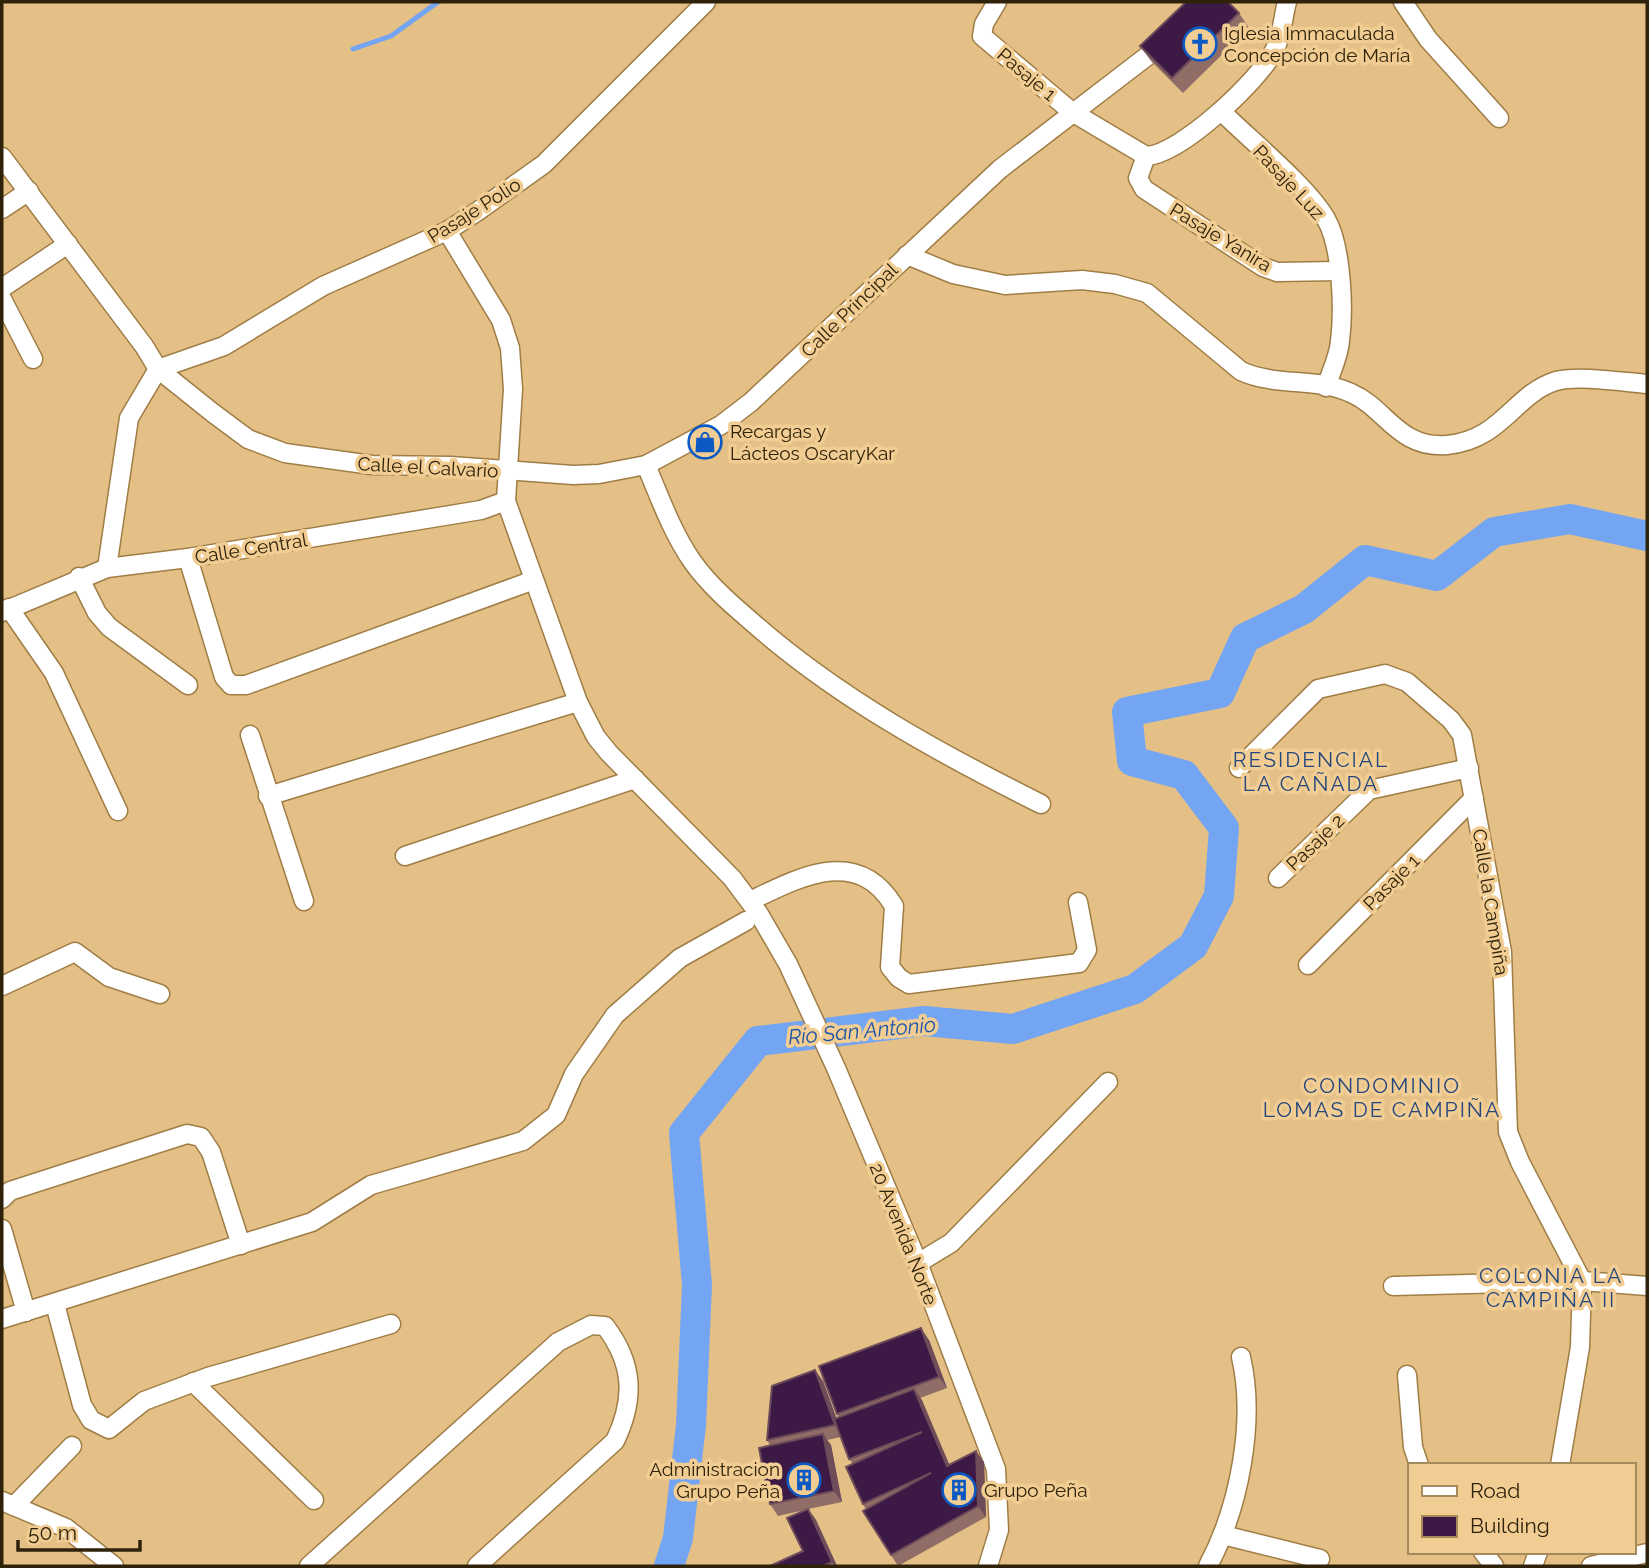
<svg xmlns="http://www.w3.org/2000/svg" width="1649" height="1568" viewBox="0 0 1649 1568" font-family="Raleway,sans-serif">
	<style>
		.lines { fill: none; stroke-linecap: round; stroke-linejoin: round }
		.stream { stroke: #74a5f2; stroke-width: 5 }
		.river { stroke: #74a5f2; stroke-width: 30 }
		.minor-casing { stroke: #9f7d45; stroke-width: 21 }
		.minor { stroke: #fff; stroke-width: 18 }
		.wall { fill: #906d66 }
		.shaded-wall { fill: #6e4c59 }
		.building { fill: #3c1a45; stroke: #6e4c59; stroke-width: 2 }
		.labels { text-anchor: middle; stroke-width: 7; stroke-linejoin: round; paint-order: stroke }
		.poi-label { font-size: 19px; fill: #2f220a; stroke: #f1cd93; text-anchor: start }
		.street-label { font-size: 19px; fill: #2f220a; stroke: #f1cd93 }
		.neighbourhood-label { font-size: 21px; letter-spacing: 2px; fill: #24477d; stroke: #f1cd93 }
		.water-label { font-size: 21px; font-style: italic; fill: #1c54a9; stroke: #f1cd93 }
	</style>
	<rect width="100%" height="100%" fill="#e4c087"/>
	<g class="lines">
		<path class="stream" d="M353,49L391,36L438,2"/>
		<path class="river" d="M669,1566L678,1538L691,1425L697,1285L684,1133L758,1041L924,1021L1013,1029L1135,989L1193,946L1219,896L1224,828L1184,775L1132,761L1127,712L1220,693L1245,638L1304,609L1365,560L1437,576L1494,532L1570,519L1647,536"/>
		<defs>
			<g id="minor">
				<path d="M997,2L984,24L982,36L1072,112L1146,156C1180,155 1261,79 1275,49C1282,35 1283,17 1287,2"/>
				<path d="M1403,2L1428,39L1499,118"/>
				<path d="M1221,111C1249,139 1308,187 1326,219C1342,247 1344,309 1340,341C1339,356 1331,372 1326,387"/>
				<path d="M1146,156L1138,178L1144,189L1263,267L1277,272L1338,271"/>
				<path d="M2,157L144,346L158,369L213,413L248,439L285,453L372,465L451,466L573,475L599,474L646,465L721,425L751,402L1000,169L1150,54"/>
				<path d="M2,209L29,191"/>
				<path d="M447,231L501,320L510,348L513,389L506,501L578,702L596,737L609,753L732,878L759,914L788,964L836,1068L918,1263L996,1469L999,1530L988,1566"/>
				<path d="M907,255L953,274L1005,285L1082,280L1115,284L1147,293L1241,371C1275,387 1317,377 1351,393C1386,408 1398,449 1447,445C1502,440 1514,394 1556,381C1578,375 1623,382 1647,384"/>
				<path d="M2,288L68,244"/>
				<path d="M2,299L33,359"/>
				<path d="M158,369L224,346L323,286L447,231L478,211L544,164L706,2"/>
				<path d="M646,465C660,498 672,532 692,561C708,584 731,604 752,622C838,698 939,753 1041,804"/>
				<path d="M188,558L224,677L231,685H246L534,580"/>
				<path d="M107,568L129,418L158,369"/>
				<path d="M79,577L97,613L109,627L188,685"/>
				<path d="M9,608L54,673L118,811"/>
				<path d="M2,612L107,568L188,558L481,510L506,501"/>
				<path d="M250,735L304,901"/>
				<path d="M1239,768L1318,689L1385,674L1407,682L1451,720L1462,735L1502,952L1508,1132L1520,1162L1582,1281L1580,1347L1560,1465"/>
				<path d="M268,796L578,702"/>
				<path d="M405,856L635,779"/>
				<path d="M1278,878L1369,790L1469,768"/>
				<path d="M750,901C798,878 857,845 894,906L890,967L899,978L909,984L1079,963L1087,950L1078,902"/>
				<path d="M1308,965L1474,798"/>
				<path d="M2,986L75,952L109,977L160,994"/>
				<path d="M2,1199L10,1191L187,1134L201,1137L211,1152L241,1245"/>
				<path d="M2,1229L26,1312"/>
				<path d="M918,1263L951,1243L1108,1082"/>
				<path d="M1393,1286L1582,1281L1647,1286"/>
				<path d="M55,1304L82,1405L91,1420L109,1429L144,1401L208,1377L391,1324"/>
				<path d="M2,1319L312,1222L371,1185L523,1141L556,1115L574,1074L615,1015L680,958L746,921"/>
				<path d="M1407,1375L1413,1447L1419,1465"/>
				<path d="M193,1382L314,1500"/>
				<path d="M2,1501L66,1528L114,1566"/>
				<path d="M14,1506L72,1446"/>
				<path d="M1223,1535L1320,1559"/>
				<path d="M1483,1552L1494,1566"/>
				<path d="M309,1566L558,1342L591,1325L605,1326C634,1364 635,1399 615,1441L477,1566"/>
				<path d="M1208,1566C1239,1508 1256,1422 1241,1357"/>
				<path d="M1533,1566L1538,1552"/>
				<path d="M1591,1566L1647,1553"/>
			</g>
		</defs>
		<use href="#minor" class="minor-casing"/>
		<use href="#minor" class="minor"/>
	</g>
	<g class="wall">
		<path d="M1239,13L1249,28L1183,93L1151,61L1140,46Z"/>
		<path d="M929,1340L947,1388L920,1398L949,1465L976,1451L984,1462L986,1517L898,1566L891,1555L863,1504L853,1464L849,1459L841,1437L827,1440L831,1445L842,1502L808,1509L816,1520L837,1566H770L803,1551L805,1510L778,1516L770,1504V1445L767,1440L823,1381L836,1418L839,1417L837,1414Z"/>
	</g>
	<g class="shaded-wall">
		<path d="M921,1328L929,1340L947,1388L939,1377Z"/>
		<path d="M815,1370L823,1381L843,1436L835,1425Z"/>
		<path d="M914,1389L922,1400L955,1478L947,1466Z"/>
		<path d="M823,1434L831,1445L842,1502L834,1491Z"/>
		<path d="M976,1451L984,1462L986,1517L978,1506Z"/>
		<path d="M808,1509L816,1520L837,1566H836L832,1562Z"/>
	</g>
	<g class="building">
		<path d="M1186,2H1228L1239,13L1172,78L1140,46Z"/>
		<path d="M921,1328L939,1377L837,1414L819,1366Z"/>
		<path d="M815,1370L835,1425L767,1440L772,1386Z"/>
		<path d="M914,1389L947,1466L976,1451L978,1506L891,1555L863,1511L931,1473L863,1504L846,1467L922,1432L849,1459L834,1419Z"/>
		<path d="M823,1434L834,1491L770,1504L759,1448Z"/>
		<path d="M808,1509L832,1562L823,1566H770L803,1551L787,1518Z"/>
	</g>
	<defs>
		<symbol id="church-ring" viewBox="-11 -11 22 22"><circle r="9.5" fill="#f1cd93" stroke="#0c59c3" stroke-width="1.5"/><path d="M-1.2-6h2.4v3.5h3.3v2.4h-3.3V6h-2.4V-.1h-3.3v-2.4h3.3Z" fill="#0c59c3"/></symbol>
		<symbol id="shop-ring" viewBox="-11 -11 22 22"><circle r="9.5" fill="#f1cd93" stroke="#0c59c3" stroke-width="1.5"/><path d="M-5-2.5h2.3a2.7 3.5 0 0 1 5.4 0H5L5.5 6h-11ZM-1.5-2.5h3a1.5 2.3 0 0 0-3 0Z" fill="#0c59c3"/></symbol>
		<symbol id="building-ring" viewBox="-11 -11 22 22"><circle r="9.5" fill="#f1cd93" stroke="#0c59c3" stroke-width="1.5"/><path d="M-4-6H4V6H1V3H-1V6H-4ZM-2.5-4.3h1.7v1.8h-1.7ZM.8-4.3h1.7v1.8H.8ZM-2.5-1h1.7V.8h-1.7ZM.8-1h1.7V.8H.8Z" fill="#0c59c3"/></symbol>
	</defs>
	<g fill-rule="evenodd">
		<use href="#church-ring" x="1181" y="25" width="38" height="38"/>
		<use href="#shop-ring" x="686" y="423" width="38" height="38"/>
		<use href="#building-ring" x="785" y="1461" width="38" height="38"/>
		<use href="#building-ring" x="940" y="1471" width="38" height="38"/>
	</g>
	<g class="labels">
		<g class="poi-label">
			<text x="1224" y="40">Iglesia Immaculada<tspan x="1224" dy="22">Concepción de María</tspan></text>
			<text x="730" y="438">Recargas y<tspan x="730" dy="22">Lácteos OscaryKar</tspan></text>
			<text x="780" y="1476" text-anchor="end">Administracion<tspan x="780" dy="22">Grupo Peña</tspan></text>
			<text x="984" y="1497">Grupo Peña</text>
		</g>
		<g class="street-label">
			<text transform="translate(1027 74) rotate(40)" y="7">Pasaje 1</text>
			<text transform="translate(1289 182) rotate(47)" y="7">Pasaje Luz</text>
			<text transform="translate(474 210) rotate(-32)" y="7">Pasaje Polio</text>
			<text transform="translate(1221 237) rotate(31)" y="7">Pasaje Yanira</text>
			<text transform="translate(849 310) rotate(-44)" y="7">Calle Principal</text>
			<text transform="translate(428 467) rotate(3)" y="7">Calle el Calvario</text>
			<text transform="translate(251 548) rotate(-9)" y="7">Calle Central</text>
			<text transform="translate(1315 842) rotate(-44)" y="7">Pasaje 2</text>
			<text transform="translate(1391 882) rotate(-45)" y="7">Pasaje 1</text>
			<text transform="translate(1491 902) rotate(81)" y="7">Calle la Campiña</text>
			<text transform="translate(904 1234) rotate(68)" y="7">20 Avenida Norte</text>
		</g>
		<g class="neighbourhood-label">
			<text x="1311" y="767">RESIDENCIAL<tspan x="1311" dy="24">LA CAÑADA</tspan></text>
			<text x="1382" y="1093">CONDOMINIO<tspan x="1382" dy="24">LOMAS DE CAMPIÑA</tspan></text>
			<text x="1551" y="1283">COLONIA LA<tspan x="1551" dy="24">CAMPIÑA II</tspan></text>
		</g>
		<g class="water-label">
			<text transform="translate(862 1031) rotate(-5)" y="7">Río San Antonio</text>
		</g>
	</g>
	<rect width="1649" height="1568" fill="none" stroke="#2f220a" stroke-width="7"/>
	<rect x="1408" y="1463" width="228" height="91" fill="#f1cd93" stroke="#a3895c" stroke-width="2"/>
	<rect x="1422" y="1486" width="35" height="10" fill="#ffffff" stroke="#a3895c" stroke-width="2"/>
	<text x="1470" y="1498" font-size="21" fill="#2f220a">Road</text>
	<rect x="1422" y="1516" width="35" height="21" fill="#3c1a45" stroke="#a3895c" stroke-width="2"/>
	<text x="1470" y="1533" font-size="21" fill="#2f220a">Building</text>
	<path d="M18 1540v10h122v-10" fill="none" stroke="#2f220a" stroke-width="3.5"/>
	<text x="28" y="1540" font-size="21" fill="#2f220a" stroke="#f1cd93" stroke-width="5" paint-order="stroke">50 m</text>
</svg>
